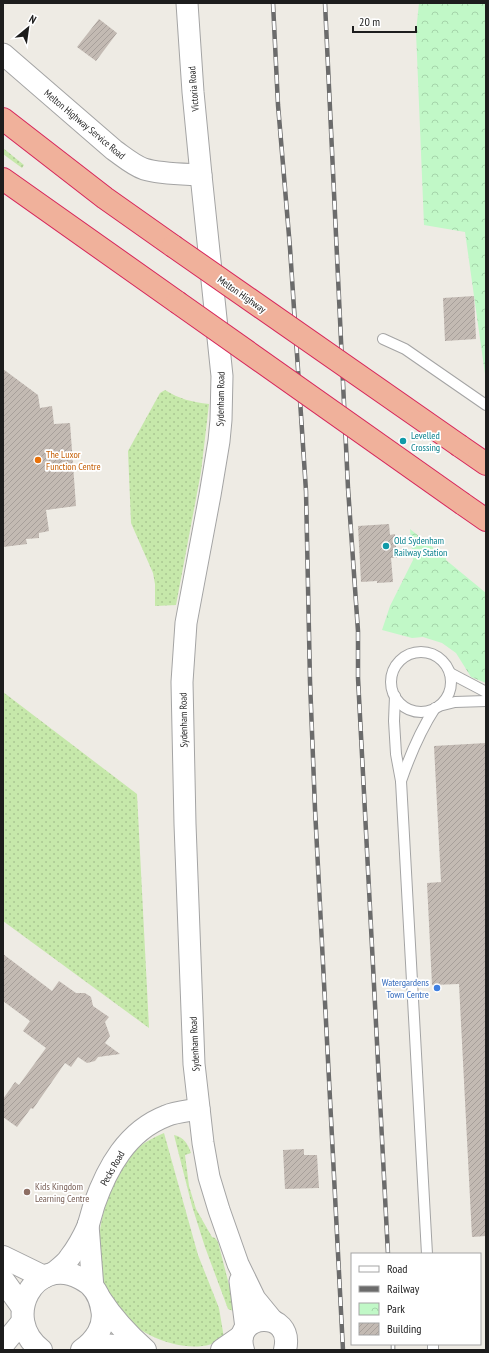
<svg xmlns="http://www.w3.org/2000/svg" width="489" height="1353" viewBox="0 0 489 1353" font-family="'PT Sans Narrow',sans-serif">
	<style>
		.grass { fill: url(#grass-dots) }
		.park { fill: url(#park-crowns) }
		.building { fill: url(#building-hatch) }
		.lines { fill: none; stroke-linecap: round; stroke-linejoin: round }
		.service-casing { stroke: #a4a4a4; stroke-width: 12 }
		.minor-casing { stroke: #a4a4a4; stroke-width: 23 }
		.tertiary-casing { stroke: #a4a4a4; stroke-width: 24 }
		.trunk-casing { stroke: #d7265b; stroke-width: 24 }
		.service { stroke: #fff; stroke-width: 10 }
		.minor { stroke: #fff; stroke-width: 21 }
		.tertiary { stroke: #fff; stroke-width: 22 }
		.trunk { stroke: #f0b19b; stroke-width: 22 }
		.rail-casing { stroke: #6b6b6b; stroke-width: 4.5 }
		.rail { stroke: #fff; stroke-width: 3; stroke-dasharray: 9; stroke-linecap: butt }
		.trunk-bridge-casing { stroke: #d7265b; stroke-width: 24; stroke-linecap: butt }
		.trunk-bridge { stroke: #f0b19b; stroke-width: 22 }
		.culture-dot { fill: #0f9aa8; stroke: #fff; stroke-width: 1.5 }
		.food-dot { fill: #e8710a; stroke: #fff; stroke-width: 1.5 }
		.shop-dot { fill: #3f7fe0; stroke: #fff; stroke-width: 1.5 }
		.education-dot { fill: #8d6e63; stroke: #fff; stroke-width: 1.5 }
		.labels { text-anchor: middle; stroke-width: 3.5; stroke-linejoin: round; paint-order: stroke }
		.street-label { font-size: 10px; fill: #1d1d1d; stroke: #fff }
		.culture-label { font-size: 10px; fill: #0d838f; stroke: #fff; text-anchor: start }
		.food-label { font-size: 10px; fill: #c56008; stroke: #fff; text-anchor: start }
		.shop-label { font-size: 10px; fill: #366cbe; stroke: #fff; text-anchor: end }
		.education-label { font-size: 10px; fill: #785e54; stroke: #fff; text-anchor: start }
	</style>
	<defs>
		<pattern id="grass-dots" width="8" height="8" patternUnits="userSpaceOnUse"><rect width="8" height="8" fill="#c6e8aa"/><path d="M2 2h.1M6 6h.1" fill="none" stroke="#aac792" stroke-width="1.8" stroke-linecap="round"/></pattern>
		<pattern id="park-crowns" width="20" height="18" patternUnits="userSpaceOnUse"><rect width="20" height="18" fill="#c1f8c7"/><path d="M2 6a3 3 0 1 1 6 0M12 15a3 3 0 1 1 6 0" fill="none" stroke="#a5d4aa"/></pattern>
		<pattern id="building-hatch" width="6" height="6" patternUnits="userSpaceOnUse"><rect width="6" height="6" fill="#c3bab3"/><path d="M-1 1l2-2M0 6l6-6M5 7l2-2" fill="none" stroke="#a79f9a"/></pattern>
	</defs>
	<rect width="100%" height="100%" fill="#eeebe4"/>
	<g class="grass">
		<path d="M3,148L24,165L22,168L3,154Z"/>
		<path d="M165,390C179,399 192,402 209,404L201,472L176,605L155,606V584L153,573L131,523L128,451L160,393Z"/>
		<path d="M3,692L137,794L149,1028L3,921Z"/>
		<path d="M164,1133L198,1255L219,1308L224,1338C211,1348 190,1348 174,1344C140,1335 118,1317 103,1284C100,1277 101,1267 100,1260C100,1250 99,1240 100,1230C104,1203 118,1166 138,1148C146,1141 155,1137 164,1133Z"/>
		<path d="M174,1135C184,1137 188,1144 191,1153L185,1155L189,1186L196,1209L212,1237L215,1238L218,1242L236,1312L228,1309L205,1247L192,1206Z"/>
	</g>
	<g class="park">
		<path d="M419,3H486V381L465,232L424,225L416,32Z"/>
		<path d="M410,529L446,558V560L486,593V683L471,677L456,653L442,643L423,637L412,638L382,630L390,606L413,560Z"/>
	</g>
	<g class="building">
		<path d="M99,19L117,33L96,61L77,47Z"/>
		<path d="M474,296L476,339L445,341L443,298Z"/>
		<path d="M3,369L38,395L40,408L52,406L54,424L70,423L76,506L46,510L49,531L39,533V538L26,539L27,544L3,547Z"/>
		<path d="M389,524L390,535L395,534L397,558H391L393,582L377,583V581L361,582L358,526Z"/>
		<path d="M486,743V1236L472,1237L459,984L432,985L427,883L441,882L434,746Z"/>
		<path d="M3,954L52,991L59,981L76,993H85L91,997L93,1006L109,1017L105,1022L110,1036L105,1043L120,1054L98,1057L95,1061L87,1063L78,1057L71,1067L65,1063L33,1109L31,1108L17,1127L3,1117V1099L15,1082L19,1085L46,1048L23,1031L30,1021L3,1001Z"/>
		<path d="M304,1149V1155H317L319,1188L285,1189L283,1150Z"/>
	</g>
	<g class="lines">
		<defs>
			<g id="service">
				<path d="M383,339L405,349L486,405"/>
				<circle cx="421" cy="682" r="30"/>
				<path d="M450,673L486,692"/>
				<path d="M395,696L394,721L396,754L401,781L427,1254"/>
				<path d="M439,706L455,702L486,701"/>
				<path d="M401,781C410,755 420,731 435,708"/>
				<path d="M433,1344V1350"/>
			</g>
			<g id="minor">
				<path d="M187,3L193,92L201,175L222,376L221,420L219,441L210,495L186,623L182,682L185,824L194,1064L203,1143L209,1177L219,1210L238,1264L255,1299L273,1321"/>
				<path d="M3,54L114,150C124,157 133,165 144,169C160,174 183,174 201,175"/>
				<path d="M88,1225L93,1288"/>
				<path d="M52,1274C58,1269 66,1264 70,1257C77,1248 83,1237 88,1226C90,1219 92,1212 94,1205C107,1168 127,1131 166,1116C175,1112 188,1111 199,1109"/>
				<path d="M240,1281L246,1328"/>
				<path d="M3,1345L21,1323"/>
			</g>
			<g id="tertiary">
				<path d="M3,1257L44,1277"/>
				<path d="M3,1280L21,1305"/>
				<path d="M100,1299C113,1319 128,1335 145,1350"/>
				<path d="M91,1344L114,1346L137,1350"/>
				<path d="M41,1350C0,1319 34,1254 80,1278C93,1284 100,1295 102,1309C106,1326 95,1341 82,1350"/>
				<path d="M222,1350L242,1336"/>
				<path d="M243,1350C231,1312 295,1308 285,1350"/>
			</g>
			<g id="trunk">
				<path d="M3,119L105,198L173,246"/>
				<path d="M3,179L177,302"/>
				<path d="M460,446L486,464"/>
				<path d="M463,504L486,520"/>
			</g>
		</defs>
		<use href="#service" class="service-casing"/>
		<use href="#minor" class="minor-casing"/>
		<use href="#tertiary" class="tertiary-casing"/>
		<use href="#trunk" class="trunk-casing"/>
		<use href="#service" class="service"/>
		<use href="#minor" class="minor"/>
		<use href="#tertiary" class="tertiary"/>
		<use href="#trunk" class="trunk"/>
		<defs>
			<g id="rail">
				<path d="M273,3L278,105L290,248L306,491L310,681L315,809L343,1350"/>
				<path d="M325,3L348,488L358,631V678L388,1254"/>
				<path d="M393,1344V1350"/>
			</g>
		</defs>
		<use href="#rail" class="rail-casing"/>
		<use href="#rail" class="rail"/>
		<defs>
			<g id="trunk-bridge">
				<path d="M173,246L460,446"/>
				<path d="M177,302L463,504"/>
			</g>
		</defs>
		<use href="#trunk-bridge" class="trunk-bridge-casing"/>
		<use href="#trunk-bridge" class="trunk-bridge"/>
	</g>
	<g class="culture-dot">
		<circle cx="403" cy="441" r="4"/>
		<circle cx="386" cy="546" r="4"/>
	</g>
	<circle class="food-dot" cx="38" cy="460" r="4"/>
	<circle class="shop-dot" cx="437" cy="988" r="4"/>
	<circle class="education-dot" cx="27" cy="1192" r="4"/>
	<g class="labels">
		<g class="street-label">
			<text transform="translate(193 89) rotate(-95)" y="4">Victoria Road</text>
			<text transform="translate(85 124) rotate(40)" y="4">Melton Highway Service Road</text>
			<text transform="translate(242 294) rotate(35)" y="4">Melton Highway</text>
			<text transform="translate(220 399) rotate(-89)" y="4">Sydenham Road</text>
			<text transform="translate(183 720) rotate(-91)" y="4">Sydenham Road</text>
			<text transform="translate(194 1044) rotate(-93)" y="4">Sydenham Road</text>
			<text transform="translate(112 1168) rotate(-60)" y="4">Pecks Road</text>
		</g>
		<g class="culture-label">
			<text x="411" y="439">Levelled<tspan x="411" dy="12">Crossing</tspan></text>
			<text x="394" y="544">Old Sydenham<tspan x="394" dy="12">Railway Station</tspan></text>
		</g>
		<g class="food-label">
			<text x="46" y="458">The Luxor<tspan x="46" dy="12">Function Centre</tspan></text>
		</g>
		<g class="shop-label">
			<text x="429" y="986">Watergardens<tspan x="429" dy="12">Town Centre</tspan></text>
		</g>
		<g class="education-label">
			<text x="35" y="1190">Kids Kingdom<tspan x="35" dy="12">Learning Centre</tspan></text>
		</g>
	</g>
	<rect width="489" height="1353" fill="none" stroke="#1d1d1d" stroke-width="8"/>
	<rect x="351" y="1253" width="130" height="92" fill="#ffffff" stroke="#a5a5a5"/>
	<rect x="359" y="1266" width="20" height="6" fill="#ffffff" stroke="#a5a5a5"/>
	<text x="387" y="1273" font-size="12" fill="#1d1d1d">Road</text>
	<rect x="359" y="1286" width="20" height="6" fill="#6b6b6b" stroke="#a5a5a5"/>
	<text x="387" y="1293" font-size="12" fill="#1d1d1d">Railway</text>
	<rect x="359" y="1303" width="20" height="12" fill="url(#park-crowns)" stroke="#a5a5a5"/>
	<text x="387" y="1313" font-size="12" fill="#1d1d1d">Park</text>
	<rect x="359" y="1323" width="20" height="12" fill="url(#building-hatch)" stroke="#a5a5a5"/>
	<text x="387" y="1333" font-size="12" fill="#1d1d1d">Building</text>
	<g transform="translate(28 28) rotate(29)" stroke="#ffffff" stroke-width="3" paint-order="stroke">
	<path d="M0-3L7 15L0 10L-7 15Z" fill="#1d1d1d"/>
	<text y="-6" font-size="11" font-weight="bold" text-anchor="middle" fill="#1d1d1d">N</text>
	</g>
	<path d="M353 26v6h63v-6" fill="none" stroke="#1d1d1d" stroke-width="2"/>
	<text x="359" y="26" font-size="12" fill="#1d1d1d" stroke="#ffffff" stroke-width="3" paint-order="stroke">20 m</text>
</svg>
